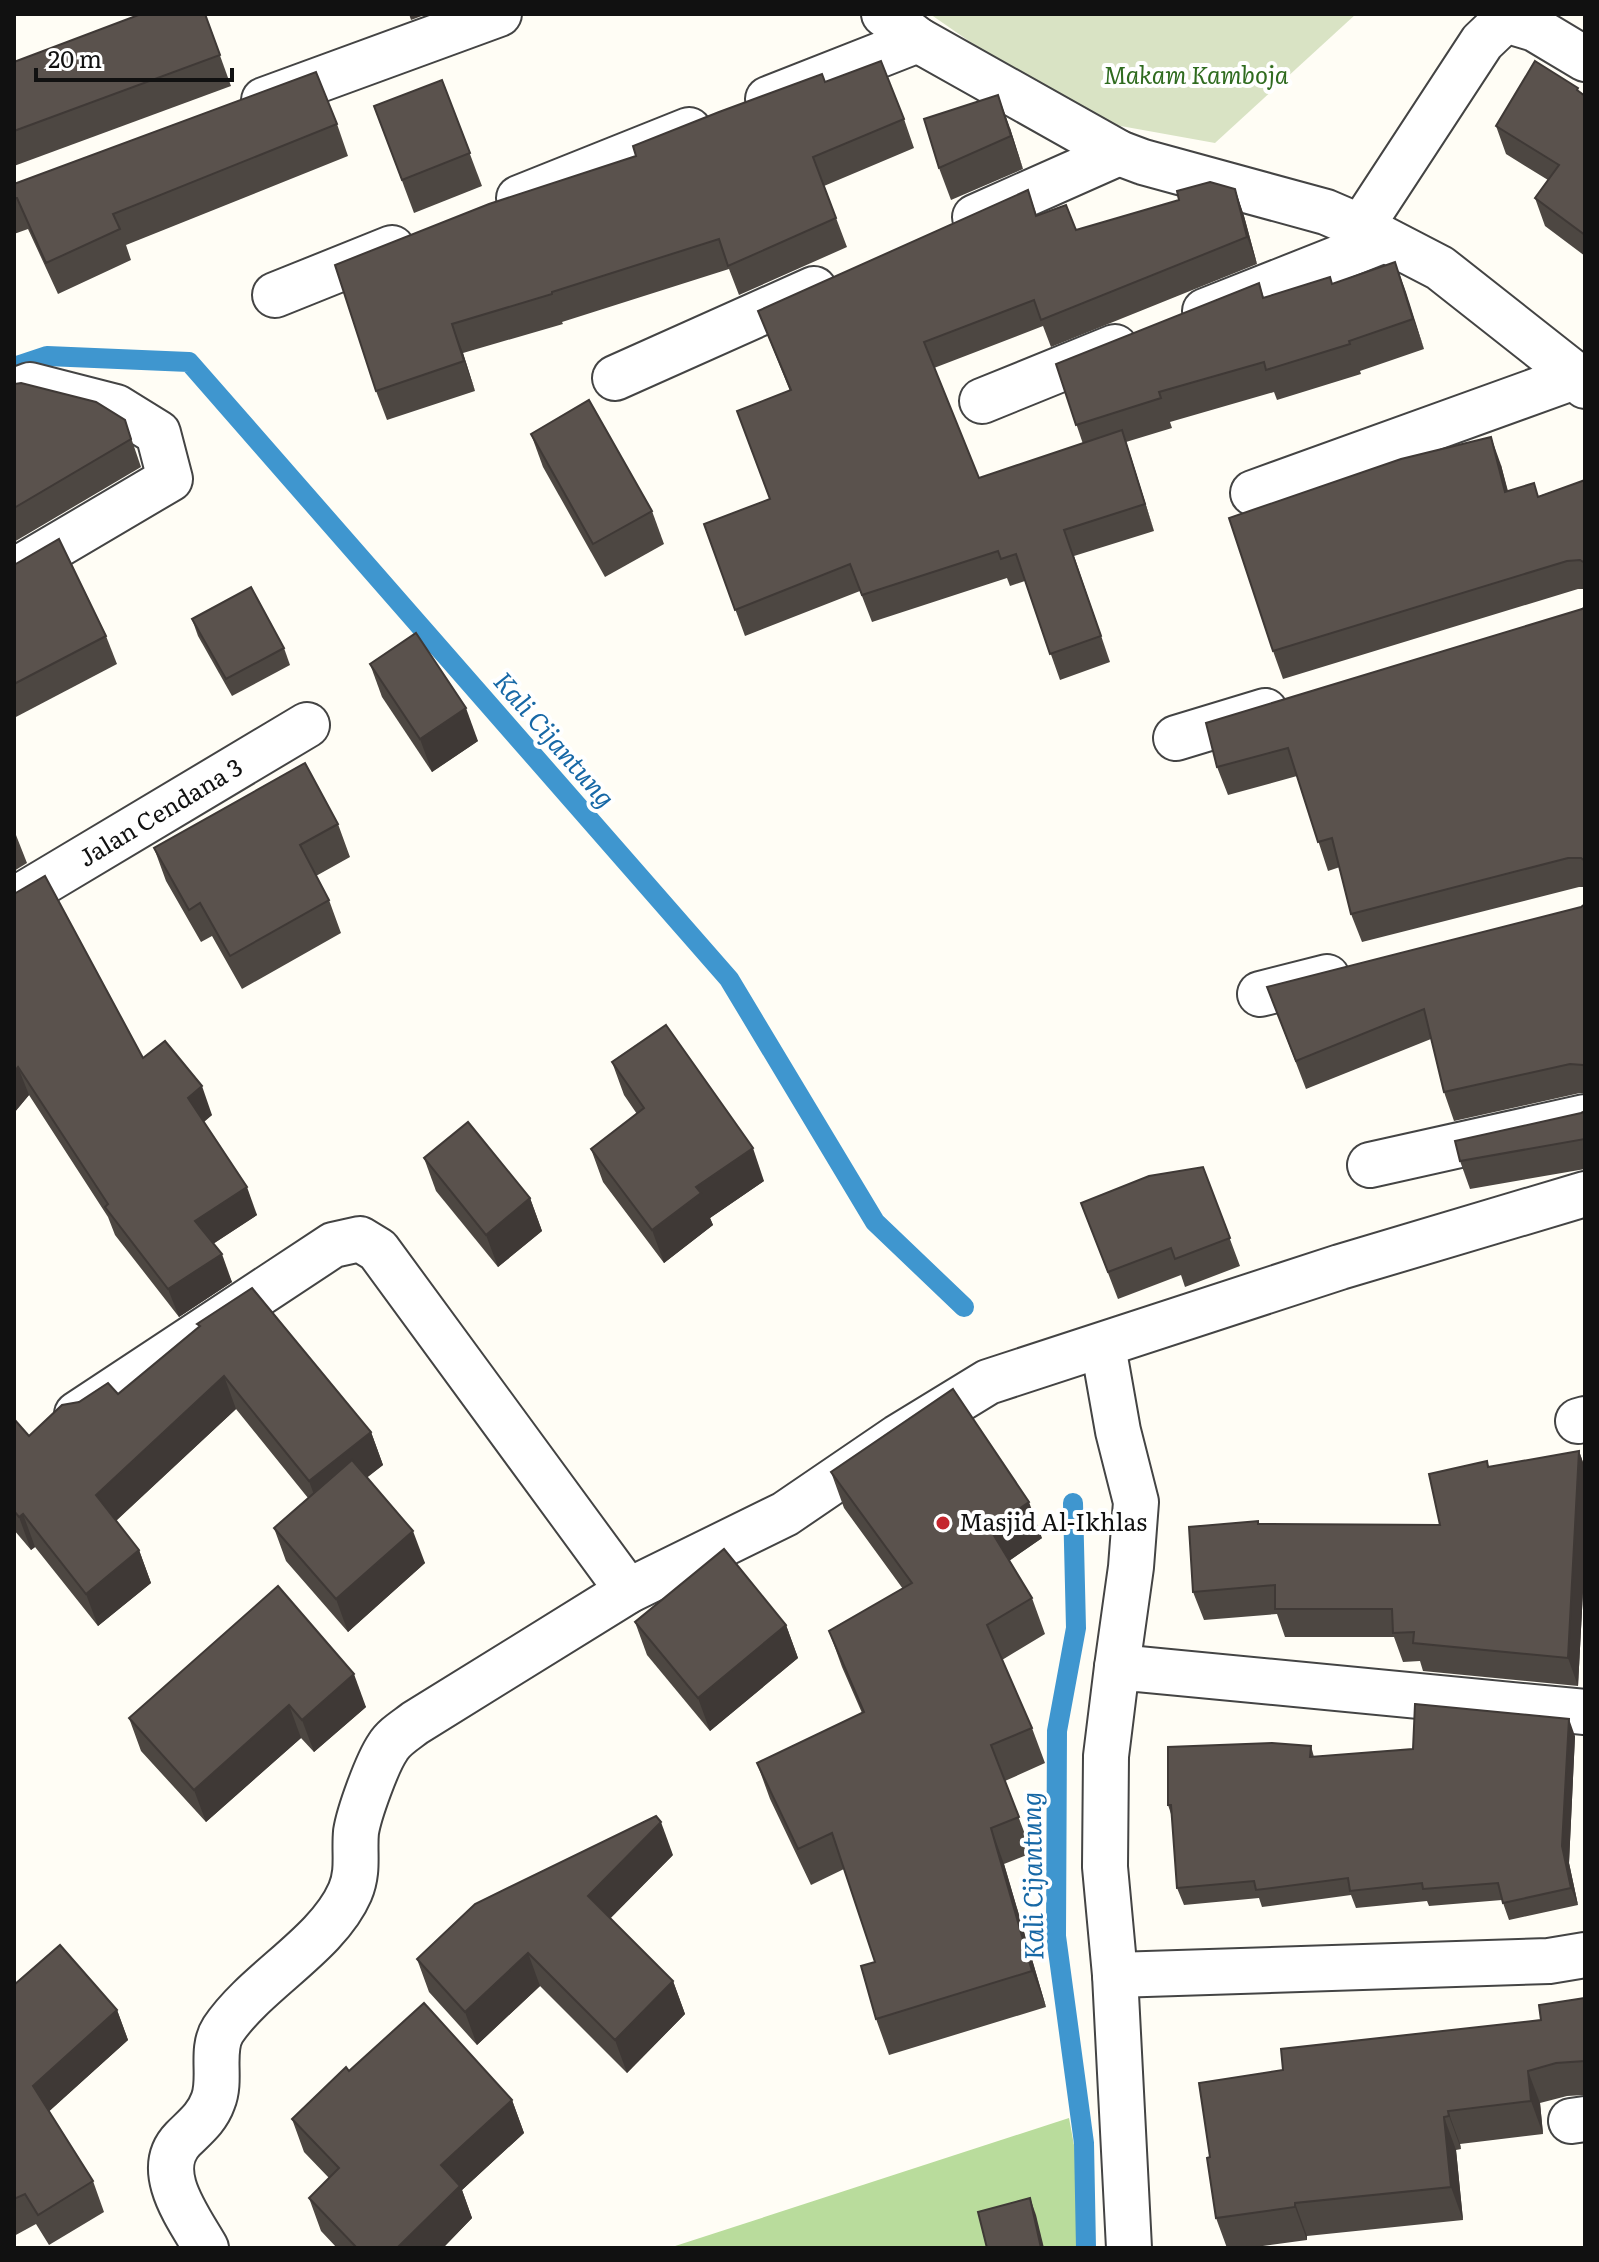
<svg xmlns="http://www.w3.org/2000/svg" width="1599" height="2262" viewBox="0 0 1599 2262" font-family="Literata,serif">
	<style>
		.forest { fill: #b9dc9c }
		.cemetery { fill: #d9e3c4 }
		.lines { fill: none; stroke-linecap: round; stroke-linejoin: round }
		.stream { stroke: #3f96cf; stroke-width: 20 }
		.minor-casing { stroke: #444; stroke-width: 48 }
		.minor { stroke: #fff; stroke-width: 44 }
		.wall { fill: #4d4742 }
		.shaded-wall { fill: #3f3936 }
		.building { fill: #5a524d; stroke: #3f3936; stroke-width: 2 }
		.poi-dot { fill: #c4262e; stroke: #fff; stroke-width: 3 }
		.labels { text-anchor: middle; stroke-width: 8; stroke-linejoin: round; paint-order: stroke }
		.park-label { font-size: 24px; font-style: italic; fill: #2f6b1f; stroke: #fff }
		.street-label { font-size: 24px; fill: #111; stroke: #fff }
		.poi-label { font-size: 24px; fill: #111; stroke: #fff; text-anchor: start }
		.water-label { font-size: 26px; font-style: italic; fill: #1768a6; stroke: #fff }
	</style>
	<rect width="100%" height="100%" fill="#fffdf5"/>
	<path class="forest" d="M1069,2118L1093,2248H669Z"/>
	<path class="cemetery" d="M930,14H1356L1215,143L1104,123L1015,73Z"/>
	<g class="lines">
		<g class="stream">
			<path d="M14,367L47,356L189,362L729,979L875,1222L964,1307"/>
			<path d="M1073,1503L1076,1628L1057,1731L1056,1936L1084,2143L1086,2248"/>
		</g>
		<defs>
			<g id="minor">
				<path d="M884,14L918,40L1119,153L1143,162L1326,212L1361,227L1440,268L1577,376L1585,386"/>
				<path d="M768,99L918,40"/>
				<path d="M264,100L499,14"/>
				<path d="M519,198L689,130"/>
				<path d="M975,217L1119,153"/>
				<path d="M1361,227L1482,42L1505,20L1535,29L1585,59"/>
				<path d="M275,295L392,248"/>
				<path d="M1205,311L1384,240"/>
				<path d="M615,378L814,289"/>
				<path d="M14,391L30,385L116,407L158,433L170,479L14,571"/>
				<path d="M982,401L1115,347"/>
				<path d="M1253,493L1577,376"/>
				<path d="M1176,738L1265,711"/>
				<path d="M14,900L307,725"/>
				<path d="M1260,994L1327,977"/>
				<path d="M1370,1165L1585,1117"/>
				<path d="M1103,1346L1118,1431L1136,1502L1131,1567L1117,1667"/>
				<path d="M77,1414L333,1245L360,1239L378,1250L628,1591"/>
				<path d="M1578,1421L1585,1419"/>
				<path d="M1115,1975L1549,1961L1585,1955"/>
				<path d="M1571,2121L1585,2119"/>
				<path d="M206,2248C189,2218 152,2171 183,2139C195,2127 207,2118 213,2101C222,2079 210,2050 223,2030C256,1981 327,1945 350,1892C359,1871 354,1853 356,1832C359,1813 377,1763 388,1747C394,1737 406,1730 415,1723L628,1591L785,1514L898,1437L988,1382L1340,1267L1585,1194"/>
				<path d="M1129,2248L1115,1975L1105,1867L1106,1756L1117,1667L1585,1712"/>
			</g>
		</defs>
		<use href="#minor" class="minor-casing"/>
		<use href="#minor" class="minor"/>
	</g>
	<g class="wall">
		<path d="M205,14L231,86L14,166V62Z"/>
		<path d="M409,14H427L411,20Z"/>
		<path d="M442,80L482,186L414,213L374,106Z"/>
		<path d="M825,82L904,119L914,148L824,186L847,247L739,295L729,269L562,322L563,324L463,353L475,391L387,420L376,391L636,156Z"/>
		<path d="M1579,92L1585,96V256L1545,226L1535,198L1548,180L1506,154L1496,126Z"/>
		<path d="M337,124L348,156L126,245L131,260L58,294L28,229L14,234V184Z"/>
		<path d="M1010,128L1023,169L951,200L939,168Z"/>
		<path d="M1235,189L1244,216L1257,264L1051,347L1043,326L934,368L979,478L1083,444L1056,364L1259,283L1264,298L1332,284L1395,262L1424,349L1360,371L1361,374L1277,400L1274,392L1170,422L1172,428L1126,442L1154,531L1074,556L1110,662L1060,680L1025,581L1010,586L1007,578L872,622L860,591L745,636L704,524L769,499L790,391L758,311L1028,190L1037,216L1076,230Z"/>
		<path d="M14,384L125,420L141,467L14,542Z"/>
		<path d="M531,434L652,511L664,544L605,577L543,467Z"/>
		<path d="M1501,465L1508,491L1539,496L1585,480V589H1578L1283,679L1273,651Z"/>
		<path d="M14,565L106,636L117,664L14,718Z"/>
		<path d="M1585,607V887H1579L1362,942L1351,914L1340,867L1328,871L1297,776L1228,795L1217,767Z"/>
		<path d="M192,619L284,648L290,665L232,696L198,636Z"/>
		<path d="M370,664L478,741L432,772L382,697Z"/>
		<path d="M338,824L350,857L316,876L329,900L341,933L242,989L212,936L201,942L166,881L154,848Z"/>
		<path d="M14,830L27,863L14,871Z"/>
		<path d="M14,894L143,1058L212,1115L204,1122L257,1215L213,1244L232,1282L179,1317L115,1235L108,1217L29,1095L14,1113Z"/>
		<path d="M1585,904V1093H1580L1454,1121L1444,1092L1431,1039L1306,1089L1267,987L1581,907Z"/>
		<path d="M612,1062L764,1181L710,1218L713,1225L664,1263L603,1182L591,1149L637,1114L624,1095Z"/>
		<path d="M1585,1111V1169L1470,1189L1460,1161Z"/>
		<path d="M424,1158L530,1198L542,1231L498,1267L436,1191Z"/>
		<path d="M1203,1167L1240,1266L1185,1287L1181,1275L1118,1299L1081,1203Z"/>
		<path d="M197,1324L371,1432L383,1465L367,1477L425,1563L348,1632L286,1561L274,1528L308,1498L236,1409L116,1521L139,1550L151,1583L98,1626L35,1547L31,1550L14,1530V1419L29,1436L118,1394L199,1327Z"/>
		<path d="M1579,1451L1585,1468V1554L1578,1686L1423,1671L1420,1661L1403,1662L1394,1637H1285L1277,1614L1204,1620L1193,1592L1258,1521L1259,1524L1440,1525L1489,1467Z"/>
		<path d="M831,1472L1042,1538L1009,1561L1032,1598L1045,1634L1002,1660L1032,1728L1045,1763L1005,1781L1032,1853L1004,1864L1046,2007L889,2055L876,2019L875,1962L844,1869L811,1885L770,1799L757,1763L862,1713L842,1667L829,1631L903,1589L844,1508Z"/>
		<path d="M278,1586L366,1707L314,1752L301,1738L206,1822L141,1751L129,1718Z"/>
		<path d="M635,1622L786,1625L798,1658L710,1731L647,1655Z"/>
		<path d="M1575,1736L1569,1863L1578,1905L1509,1920L1502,1900L1429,1906L1427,1901L1356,1908L1351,1895L1262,1907L1259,1898L1184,1905L1177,1888L1172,1817L1168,1805L1311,1746L1314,1757Z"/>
		<path d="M673,1855L610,1918L673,1981L685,2014L627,2073L540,1986L477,2045L429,1992L417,1959Z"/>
		<path d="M14,1985L117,2010L128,2040L49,2111L93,2181L104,2212L49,2245L36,2224L14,2236Z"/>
		<path d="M1585,1998V2095L1567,2096L1540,2103L1543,2134L1460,2144L1461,2149L1456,2150L1463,2220L1307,2236V2240L1248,2248H1227L1216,2218L1210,2157L1283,2070L1541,2020Z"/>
		<path d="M349,2071L512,2100L524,2133L462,2190L472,2218L443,2248H337L321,2231L309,2198L329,2178L304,2152L292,2119Z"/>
	</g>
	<g class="shaded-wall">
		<path d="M998,95L1010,128L1023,169L1011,136Z"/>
		<path d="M1235,189L1244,216L1257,264L1247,237Z"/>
		<path d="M1395,262L1406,292L1424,349L1413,319Z"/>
		<path d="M452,324L463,353L475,391L464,361Z"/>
		<path d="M1122,430L1131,457L1154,531L1145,504Z"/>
		<path d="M1491,437L1501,465L1515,521L1505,492Z"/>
		<path d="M466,708L478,741L432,772L420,739Z"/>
		<path d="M18,1067L29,1095L14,1113V1072Z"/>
		<path d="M202,1086L212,1115L198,1126L188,1098Z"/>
		<path d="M753,1148L764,1181L710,1218L713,1225L664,1263L652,1230L696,1187Z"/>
		<path d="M247,1187L257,1215L205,1249L195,1221Z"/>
		<path d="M530,1198L542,1231L498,1267L486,1235Z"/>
		<path d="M222,1254L232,1282L179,1317L168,1289Z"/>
		<path d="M224,1376L236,1409L108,1528L96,1495Z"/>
		<path d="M371,1432L383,1465L321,1514L309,1481Z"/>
		<path d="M1579,1451L1585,1468V1554L1578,1686L1568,1658Z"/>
		<path d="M1029,1502L1042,1538L1003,1565L990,1529Z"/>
		<path d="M23,1514L35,1547L31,1550L19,1517Z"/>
		<path d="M413,1531L425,1563L348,1632L336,1599Z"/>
		<path d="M139,1550L151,1583L98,1626L86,1594Z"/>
		<path d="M786,1625L798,1658L710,1731L698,1698Z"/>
		<path d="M354,1674L366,1707L314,1752L302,1720Z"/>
		<path d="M289,1705L301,1738L206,1822L194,1790Z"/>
		<path d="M1569,1719L1575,1736L1569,1863L1578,1905L1571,1888L1562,1846Z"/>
		<path d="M661,1822L673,1855L600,1929L588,1896Z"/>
		<path d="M991,1828L1004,1864L1046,2007L1032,1971Z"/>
		<path d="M528,1953L540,1986L477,2045L465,2012Z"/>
		<path d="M673,1981L685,2014L627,2073L615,2040Z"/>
		<path d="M117,2010L128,2040L44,2116L33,2086Z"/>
		<path d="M1528,2071L1540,2103L1543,2134L1531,2101Z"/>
		<path d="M512,2100L524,2133L462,2190L472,2218L443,2248H397L441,2165Z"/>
		<path d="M1448,2111L1460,2144L1461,2149L1449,2116Z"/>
		<path d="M1444,2117L1456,2150L1463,2220L1451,2187Z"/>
		<path d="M1030,2198L1036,2215L1044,2248H1041Z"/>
		<path d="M1295,2203L1307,2236V2240L1295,2207Z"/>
	</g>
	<g class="building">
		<path d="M141,14H205L220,55L14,131V62Z"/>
		<path d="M881,61L904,119L813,157L836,218L728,266L719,239L552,292V294L452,324L464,361L376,391L335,265L489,204L636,156L633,146L719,112L822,74L825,82Z"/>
		<path d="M1535,61L1578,88L1577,90L1585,96V235L1535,198L1559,165L1496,126Z"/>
		<path d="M316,72L337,124L113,214L120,229L46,263L17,198H14V184Z"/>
		<path d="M442,80L470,153L402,180L374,106Z"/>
		<path d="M998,95L1011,136L939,168L924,119Z"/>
		<path d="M1210,182L1235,189L1247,237L1041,320L1034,300L924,342L979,478L1122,430L1145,504L1064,530L1101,636L1050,654L1016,554L1001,559L998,551L862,595L850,564L735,610L704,524L770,499L737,411L791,390L758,311L1028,190L1036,216L1066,205L1076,230L1179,200L1177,191Z"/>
		<path d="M1395,262L1413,319L1349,341L1350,344L1266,370L1264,362L1159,392L1161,398L1076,425L1056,364L1259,283L1263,298L1330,277L1332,284Z"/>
		<path d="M21,383L96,402L125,420L131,439L14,508V384Z"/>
		<path d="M589,400L652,511L593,544L531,434Z"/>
		<path d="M1491,437L1505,492L1534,483L1538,497L1585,480V563L1580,560L1567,561L1273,651L1229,518L1401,459Z"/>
		<path d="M59,539L106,636L14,684V565Z"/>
		<path d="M251,587L284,648L226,679L192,619Z"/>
		<path d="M1585,607V861L1581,858H1568L1351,914L1332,838L1318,842L1288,748L1217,767L1206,723L1582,609Z"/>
		<path d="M416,633L466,708L420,739L370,664Z"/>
		<path d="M305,763L338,824L300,845L329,900L230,956L200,903L189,910L154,848Z"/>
		<path d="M45,876L143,1058L165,1041L202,1086L188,1098L247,1187L195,1221L222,1254L168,1289L105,1207L108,1204L18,1067L14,1072V894Z"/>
		<path d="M1585,904V1067L1583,1065L1570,1064L1444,1092L1424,1009L1296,1061L1267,987L1581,907Z"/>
		<path d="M666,1025L753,1148L696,1187L701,1193L652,1230L591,1149L644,1108L612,1062Z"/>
		<path d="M1585,1111V1139L1460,1161L1455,1141L1581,1113Z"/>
		<path d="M468,1122L530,1198L486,1235L424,1158Z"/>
		<path d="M1203,1167L1230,1238L1175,1259L1171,1248L1108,1272L1081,1203L1149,1176Z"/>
		<path d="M252,1288L371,1432L309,1481L224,1376L96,1495L139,1550L86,1594L23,1514L19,1517L14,1511V1419L29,1436L62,1405L79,1402L108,1383L118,1394L200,1326L197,1324Z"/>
		<path d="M953,1389L1029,1502L990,1529L1032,1598L987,1625L1032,1728L991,1745L1019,1817L991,1828L1032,1971L876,2019L861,1966L875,1962L832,1833L798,1849L757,1763L864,1712L829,1631L912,1583L831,1472Z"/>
		<path d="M1579,1451L1568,1658L1413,1643L1414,1632L1393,1633L1392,1609H1275V1585L1193,1592L1189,1527L1258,1521V1524L1440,1525L1429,1474L1487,1461L1488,1467Z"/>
		<path d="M352,1460L413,1531L336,1599L274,1528Z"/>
		<path d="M724,1549L786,1625L698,1698L635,1622Z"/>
		<path d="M278,1586L354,1674L302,1720L289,1705L194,1790L129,1718Z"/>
		<path d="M1415,1704L1569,1719L1562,1846L1571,1888L1503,1903L1498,1883L1423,1889L1422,1883L1350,1891L1348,1878L1256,1890L1254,1881L1177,1888L1171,1805H1168V1747L1272,1743L1311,1746L1310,1757L1413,1749Z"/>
		<path d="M656,1816L661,1822L588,1896L673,1981L615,2040L528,1953L465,2012L417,1959L475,1904Z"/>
		<path d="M60,1945L117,2010L33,2086L93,2181L38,2215L25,2194L14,2199V1985Z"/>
		<path d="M1585,1998V2061L1556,2063L1528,2071L1531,2101L1448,2111L1449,2116L1444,2117L1451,2187L1295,2203V2207L1216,2218L1207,2158L1210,2157L1199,2083L1283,2070L1281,2049L1541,2020L1539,2005Z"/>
		<path d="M424,2003L512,2100L441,2165L460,2186L397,2248H357L309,2198L339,2168L292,2119L346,2067L349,2071Z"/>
		<path d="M1030,2198L1041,2248H987L978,2212Z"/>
	</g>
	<circle class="poi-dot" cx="943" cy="1523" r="8"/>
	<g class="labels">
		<g class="park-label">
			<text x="1196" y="84">Makam Kamboja</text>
		</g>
		<g class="street-label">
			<text transform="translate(161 813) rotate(-31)" y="8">Jalan Cendana 3</text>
		</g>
		<g class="poi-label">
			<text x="959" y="1531">Masjid Al-Ikhlas</text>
		</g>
		<g class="water-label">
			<text transform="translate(554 740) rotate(49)" y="9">Kali Cijantung</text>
			<text transform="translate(1033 1876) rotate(-91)" y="9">Kali Cijantung</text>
		</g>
	</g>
	<rect width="1599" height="2262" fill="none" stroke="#111111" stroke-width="32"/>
	<path d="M36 68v12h196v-12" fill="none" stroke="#111111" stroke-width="4"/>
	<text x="48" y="68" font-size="24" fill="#111111" stroke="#ffffff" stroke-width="6" paint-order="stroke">20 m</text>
</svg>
